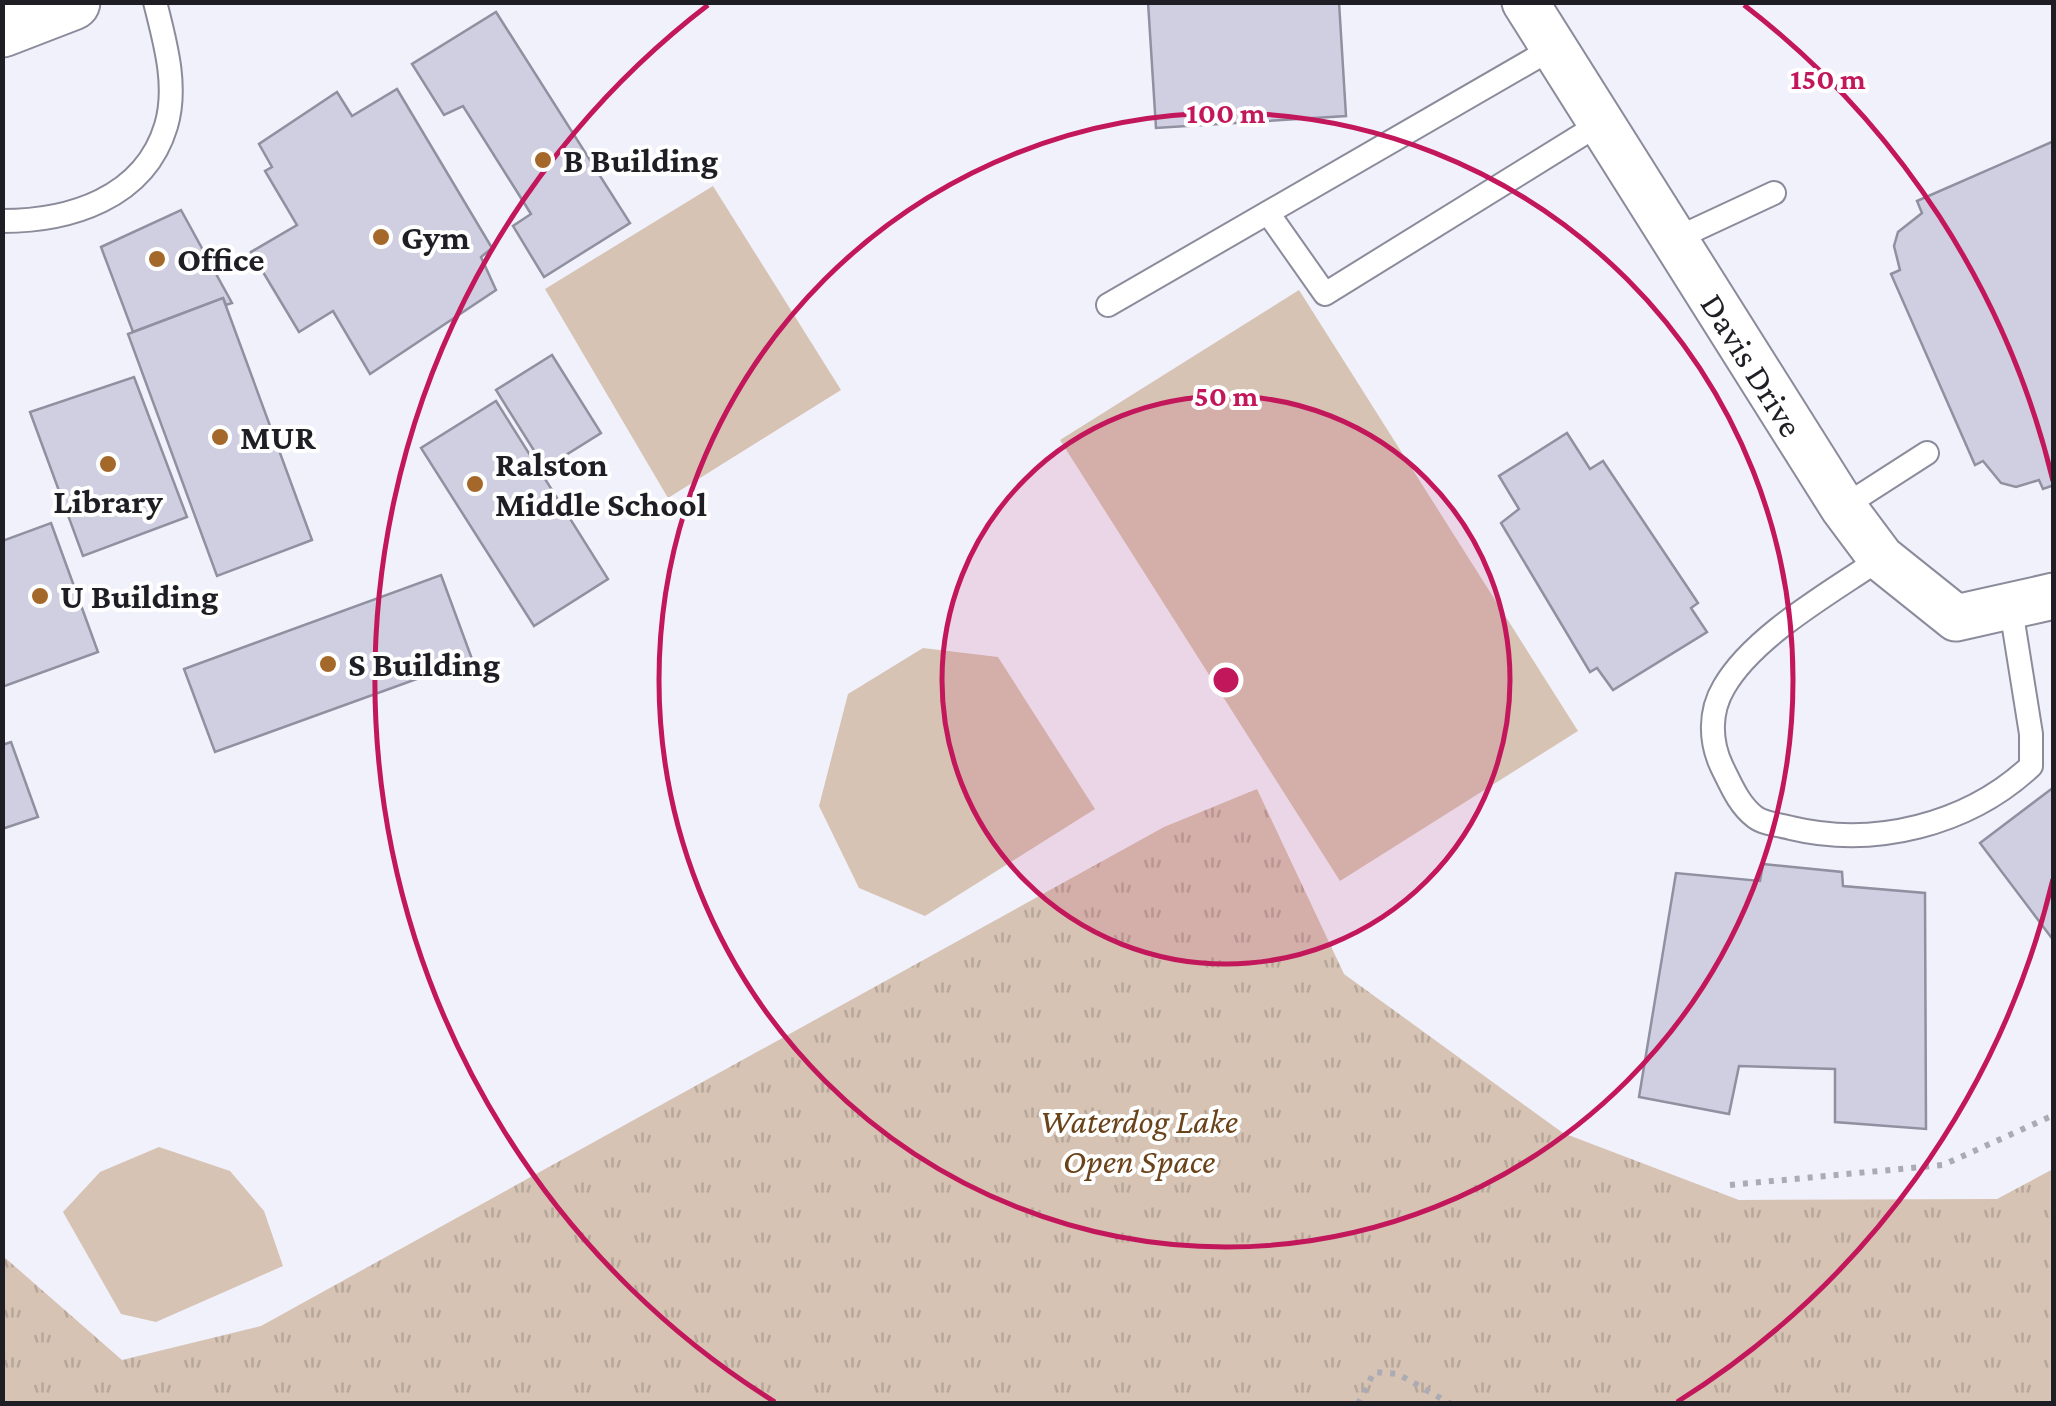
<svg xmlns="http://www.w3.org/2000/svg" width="2056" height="1406" viewBox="0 0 2056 1406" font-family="'Crimson Pro',serif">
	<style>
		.park { fill: url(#park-tufts) }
		.pitch { fill: #d6c3b3 }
		.building { fill: #cfcfe1; stroke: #8f90a0; stroke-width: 2.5 }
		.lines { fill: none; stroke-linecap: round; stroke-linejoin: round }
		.service-casing { stroke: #8b8b9b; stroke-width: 26 }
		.minor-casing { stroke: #8b8b9b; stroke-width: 49 }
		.secondary-casing { stroke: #8b8b9b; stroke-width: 59 }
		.path { stroke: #ababb4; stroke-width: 6; stroke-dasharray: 5 8; stroke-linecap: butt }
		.service { stroke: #fff; stroke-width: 22 }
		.minor { stroke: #fff; stroke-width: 45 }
		.secondary { stroke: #fff; stroke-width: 55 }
		.ring { fill: none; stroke: #c2185b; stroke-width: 5 }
		.poi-dot { fill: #a4682a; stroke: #fff; stroke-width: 4 }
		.labels { text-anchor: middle; stroke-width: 8; stroke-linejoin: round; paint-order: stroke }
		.poi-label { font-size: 35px; font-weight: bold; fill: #1e1e24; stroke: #fff; text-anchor: start }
		.street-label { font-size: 35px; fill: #1e1e24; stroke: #fff }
		.park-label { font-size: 35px; font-style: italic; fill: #6b431b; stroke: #fff }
		.centre { fill: #c2185b; stroke: #fff; stroke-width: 5 }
		.ring-label { font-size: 30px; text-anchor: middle; font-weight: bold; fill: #c2185b; stroke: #fff; stroke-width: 8; stroke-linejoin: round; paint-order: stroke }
	</style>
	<defs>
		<pattern id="park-tufts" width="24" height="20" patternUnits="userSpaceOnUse" patternTransform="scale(2.5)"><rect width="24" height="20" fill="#d6c3b3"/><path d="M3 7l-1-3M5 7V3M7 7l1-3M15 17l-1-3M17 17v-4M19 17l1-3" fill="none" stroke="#b7a79a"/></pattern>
	</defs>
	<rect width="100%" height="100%" fill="#f1f1fc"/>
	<path class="park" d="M1257,789L1344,974L1563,1133L1739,1200L1997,1199L2053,1169V1403H3V1256L122,1360L261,1326L1164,827Z"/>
	<g class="pitch">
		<path d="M713,186L841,390L668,498L545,289Z"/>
		<path d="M1299,290L1578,731L1340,881L1060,440Z"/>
		<path d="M923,648L998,657L1095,809L925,916L859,888L819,806L848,694Z"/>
		<path d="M159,1147L230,1171L264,1211L283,1266L156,1322L121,1314L63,1212L100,1172Z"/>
	</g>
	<g class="building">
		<path d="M1148,2H1339L1346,116L1156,128Z"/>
		<path d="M496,12L630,223L544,277L513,226L531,214L463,106L444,115L412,64Z"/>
		<path d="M397,89L492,248L481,257L496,290L370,374L333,311L299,332L251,252L297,225L265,171L272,167L259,144L337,92L352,116Z"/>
		<path d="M2054,141V485L2043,489L2039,480L2016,487L2001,483L1983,461L1975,465L1891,274L1900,270L1894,246L1898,232L1922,213L1917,201Z"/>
		<path d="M181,210L232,303L226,305L223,298L133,332L101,247Z"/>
		<path d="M223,298L312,540L217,576L128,334Z"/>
		<path d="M552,355L601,433L545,468L496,390Z"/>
		<path d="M134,377L187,517L83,556L30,412Z"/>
		<path d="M496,401L608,579L534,626L421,448Z"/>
		<path d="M1567,433L1590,469L1603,461L1698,603L1691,608L1707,632L1613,690L1597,668L1590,672L1501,523L1519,509L1499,476Z"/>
		<path d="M51,523L98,652L2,687V541Z"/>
		<path d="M441,575L472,659L215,752L184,669Z"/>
		<path d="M11,742L38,817L2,829V745Z"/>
		<path d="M2054,787V941L1980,843Z"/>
		<path d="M1763,864L1842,872L1843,886L1925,893L1926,1129L1835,1122V1069L1739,1066L1729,1114L1639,1097L1676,873L1760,881Z"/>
	</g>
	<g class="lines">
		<defs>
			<g id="service">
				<path d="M1268,213L1325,294L1601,123"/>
				<path d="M2,221C69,221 144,199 166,126C178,86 165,42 155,2"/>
				<path d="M1673,240L1774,193"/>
				<path d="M1108,305L1553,48"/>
				<path d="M1843,507L1927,453"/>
				<path d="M1881,558C1832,592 1754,635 1724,687C1709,712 1710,742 1722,767C1731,785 1739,805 1755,817C1764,824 1781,825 1791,828C1874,848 1968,825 2031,766V734L2011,609"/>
			</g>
			<path id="minor" d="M1525,2L1843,507L1881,558L1956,618L2054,596"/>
			<path id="secondary" d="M2,29L72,2"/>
		</defs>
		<use href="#service" class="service-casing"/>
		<use href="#minor" class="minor-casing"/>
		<use href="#secondary" class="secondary-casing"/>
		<g class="path">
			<path d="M1730,1185L1943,1165L2054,1115"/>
			<path d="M1358,1404L1374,1372L1398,1374L1451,1404"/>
		</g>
		<use href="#service" class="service"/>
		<use href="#minor" class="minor"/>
		<use href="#secondary" class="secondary"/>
	</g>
	<circle cx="1226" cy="680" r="284" fill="#c2185b" fill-opacity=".12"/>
	<g class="ring">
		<circle cx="1226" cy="680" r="284"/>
		<circle cx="1226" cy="680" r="567"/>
		<path d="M2053 879A851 851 0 0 1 1677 1402M775 1402A851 851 0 0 1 708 5M1744 5A851 851 0 0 1 2053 481"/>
	</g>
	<g class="poi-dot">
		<circle cx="543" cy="160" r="10"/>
		<circle cx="381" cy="237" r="10"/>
		<circle cx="157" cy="259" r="10"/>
		<circle cx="220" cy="437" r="10"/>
		<circle cx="108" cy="464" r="10"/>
		<circle cx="475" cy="484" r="10"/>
		<circle cx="40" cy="596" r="10"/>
		<circle cx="328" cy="664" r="10"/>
	</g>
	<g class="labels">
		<g class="poi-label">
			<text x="563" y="172">B Building</text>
			<text x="401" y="249">Gym</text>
			<text x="177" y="271">Office</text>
			<text x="240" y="449">MUR</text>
			<text x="495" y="476">Ralston<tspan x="495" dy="40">Middle School</tspan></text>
			<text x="108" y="513" text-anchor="middle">Library</text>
			<text x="60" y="608">U Building</text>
			<text x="348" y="676">S Building</text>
		</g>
		<g class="street-label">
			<text transform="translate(1752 365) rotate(58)" y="12">Davis Drive</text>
		</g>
		<g class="park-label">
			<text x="1139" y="1133">Waterdog Lake<tspan x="1139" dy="40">Open Space</tspan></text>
		</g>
	</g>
	<circle cx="1226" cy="680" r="15" class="centre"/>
	<g class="ring-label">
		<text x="1828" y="89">150 m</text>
		<text x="1226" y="123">100 m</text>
		<text x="1226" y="406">50 m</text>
	</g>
	<rect width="2056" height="1406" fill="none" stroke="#1e1e24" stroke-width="10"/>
</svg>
